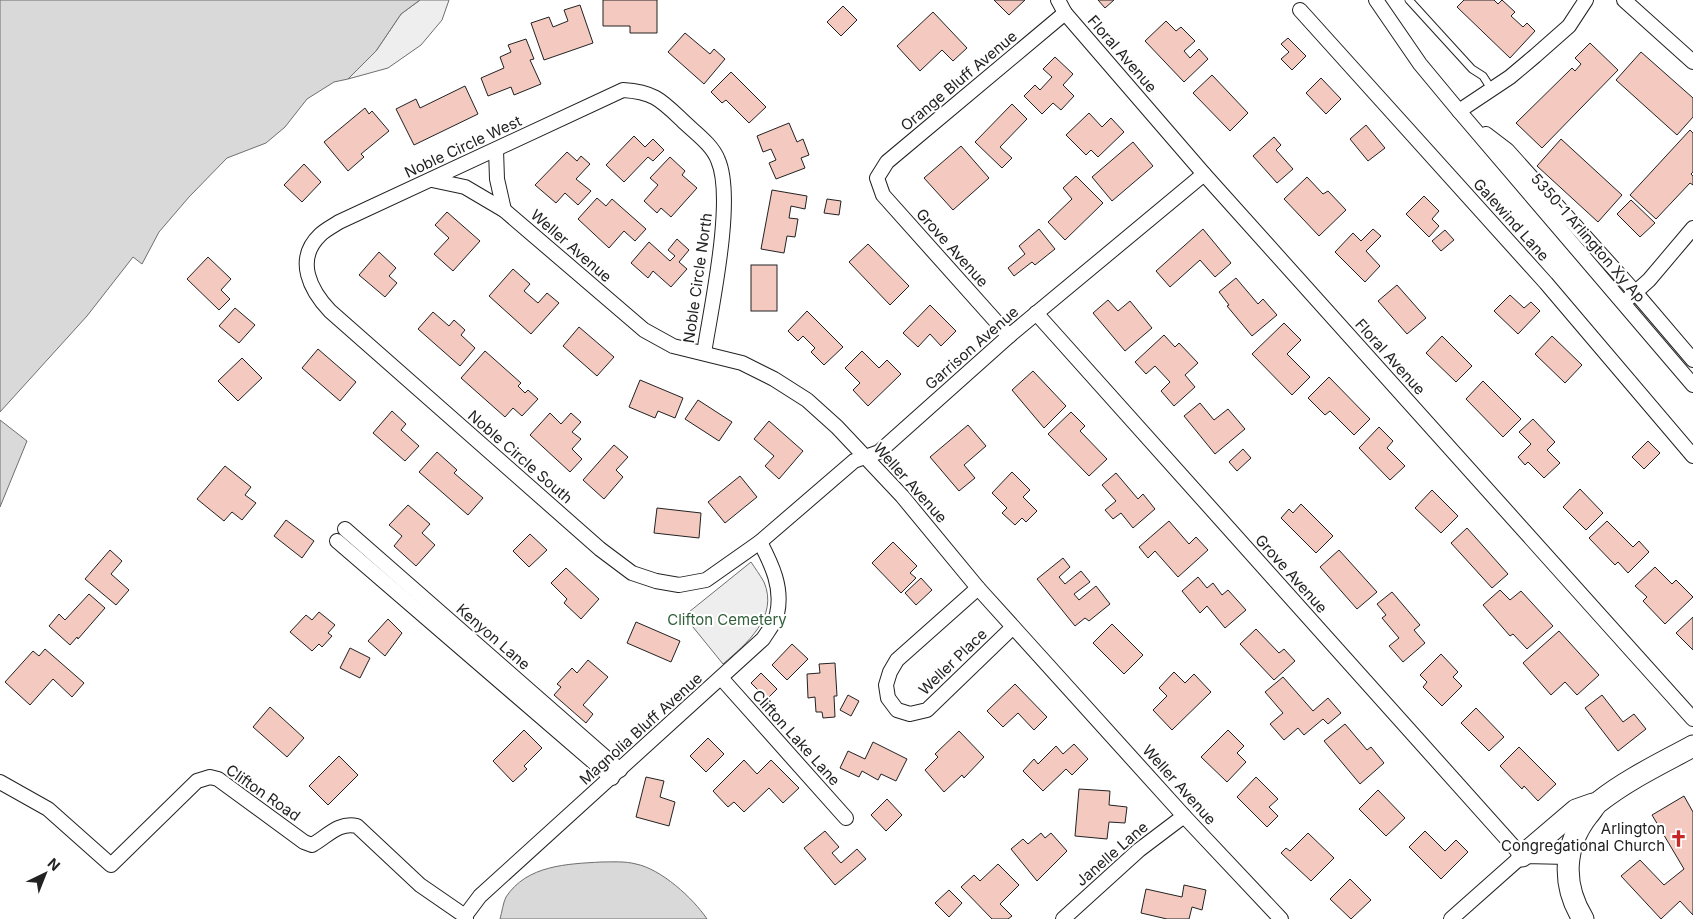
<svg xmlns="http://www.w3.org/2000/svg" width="1693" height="919" viewBox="0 0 1693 919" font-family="Inter,sans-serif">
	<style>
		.green { fill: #eee; stroke: #6f6f6f }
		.water { fill: #d9d9d9; stroke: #6f6f6f }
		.building { fill: #f3c9c0; stroke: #222 }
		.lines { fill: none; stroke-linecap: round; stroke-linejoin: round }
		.service-casing { stroke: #222; stroke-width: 9 }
		.minor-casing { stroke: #222; stroke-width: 16 }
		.primary-casing { stroke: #222; stroke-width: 23 }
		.service { stroke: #fff; stroke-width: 7 }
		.minor { stroke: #fff; stroke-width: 14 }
		.primary { stroke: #fff; stroke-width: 21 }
		.labels { text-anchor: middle; stroke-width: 4; stroke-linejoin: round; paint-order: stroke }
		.street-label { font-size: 15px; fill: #222; stroke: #fff }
		.park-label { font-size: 15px; fill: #2f5e38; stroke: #fff }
		.poi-label { font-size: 15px; fill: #222; stroke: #fff; text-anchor: end }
	</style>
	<rect width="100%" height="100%" fill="#fff"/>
	<g class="green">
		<path d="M420,0H449L442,20L421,45L388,68L348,79L376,51L401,14Z"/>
		<path d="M751,562C755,568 760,575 764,582C779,617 746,644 723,664L684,616Z"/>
	</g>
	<g class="water">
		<path d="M0,0H420L401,14L376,51L348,79L334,82L307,99L285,127L266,143L227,158L189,197L159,232L142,264L133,257L87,316L0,412Z"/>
		<path d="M0,420L27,441L0,507Z"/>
		<path d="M601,862C612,862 625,861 636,864C661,869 693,898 707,919H500C502,912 503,903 506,897C527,865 567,864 601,862Z"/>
	</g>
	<g class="building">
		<path d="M603,0H657V33H630V26H603Z"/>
		<path d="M994,0H1025L1009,15Z"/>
		<path d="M1098,0H1114L1105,8Z"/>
		<path d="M1464,0H1494L1498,4L1502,0L1515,12L1511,16L1523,27L1527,23L1535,31L1510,58L1457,7Z"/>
		<path d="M580,5L593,43L544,60L531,23L549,17L553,27L568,21L564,10Z"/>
		<path d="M843,6L857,20L841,36L827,22Z"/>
		<path d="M933,12L967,48L953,61L942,50L920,71L897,46Z"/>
		<path d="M1166,21L1176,31L1181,27L1195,41L1184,51L1190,58L1199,49L1208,59L1184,82L1145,41Z"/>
		<path d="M685,33L710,54L714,49L725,59L704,84L668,52Z"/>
		<path d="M1288,38L1306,56L1292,70L1281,59L1289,52L1281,44Z"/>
		<path d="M526,39L534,59L530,60L541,84L514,95L511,87L488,96L481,78L504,68L500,57L511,52L508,45Z"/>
		<path d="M1590,43L1618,70L1542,148L1516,123L1572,68L1575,71L1581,64L1575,58Z"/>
		<path d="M1641,52L1693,98V117L1677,135L1616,80Z"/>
		<path d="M1055,57L1073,74L1063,85L1074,96L1061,110L1053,103L1042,114L1024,96L1035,85L1040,90L1052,77L1043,69Z"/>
		<path d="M731,72L766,107L749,123L726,100L722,103L711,92Z"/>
		<path d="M1212,75L1248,113L1230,131L1193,93Z"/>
		<path d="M1321,78L1341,99L1326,114L1306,93Z"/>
		<path d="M465,86L478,114L414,145L396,109L416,99L420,108Z"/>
		<path d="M1012,104L1027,119L1000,147L1012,158L1002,168L975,142Z"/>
		<path d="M365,108L369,114L372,111L389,131L361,154L364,157L348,171L324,142Z"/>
		<path d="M1089,113L1102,127L1111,118L1124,132L1098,157L1091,150L1086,155L1066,135Z"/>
		<path d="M789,123L797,142L803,139L809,155L801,158L805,168L776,179L769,163L776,160L771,149L763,152L757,136Z"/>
		<path d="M1366,125L1385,148L1368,161L1350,139Z"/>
		<path d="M1690,130L1693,133V172L1691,174L1693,176V185L1690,183L1656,219L1630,195Z"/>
		<path d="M634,136L645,147L653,139L664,150L653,161L648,157L624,182L606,165Z"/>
		<path d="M1274,137L1281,145L1276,150L1293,169L1277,183L1253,156Z"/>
		<path d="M1561,139L1622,195L1598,222L1537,166Z"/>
		<path d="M1133,142L1153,166L1112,201L1092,177Z"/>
		<path d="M961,146L989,178L953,210L924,178Z"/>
		<path d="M567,152L577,161L581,156L590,164L576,179L591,191L578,205L565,193L556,203L535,185Z"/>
		<path d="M670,157L685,171L682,175L697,188L671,217L661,208L657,213L644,201L658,185L650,178Z"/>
		<path d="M304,164L321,182L302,202L284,185Z"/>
		<path d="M1076,176L1103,203L1065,240L1048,222L1072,199L1063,188Z"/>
		<path d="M1307,177L1323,194L1328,191L1346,210L1319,236L1284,199Z"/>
		<path d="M772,190L807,196L805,209L791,206L789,218L798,219L795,237L787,236L784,253L761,249Z"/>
		<path d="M1424,196L1439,211L1432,219L1439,226L1429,237L1406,214Z"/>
		<path d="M597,198L606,206L612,199L646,229L635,241L624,231L609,248L578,219Z"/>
		<path d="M827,199L841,201L839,215L824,213Z"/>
		<path d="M1631,200L1655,223L1640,237L1617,214Z"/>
		<path d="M447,212L480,241L453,271L434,254L449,238L435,225Z"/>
		<path d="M1039,229L1055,249L1035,265L1032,262L1014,276L1008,268L1025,254L1019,246Z"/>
		<path d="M1203,229L1231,263L1215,277L1200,260L1170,287L1156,271Z"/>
		<path d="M1373,229L1381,236L1366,251L1380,266L1365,282L1335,252L1353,233L1361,241Z"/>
		<path d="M1445,230L1454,240L1441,251L1432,241Z"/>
		<path d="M677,239L689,250L679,262L687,269L671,287L653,271L648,278L631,263L649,242L670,261L675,256L668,250Z"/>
		<path d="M868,244L909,286L890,305L849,262Z"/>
		<path d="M379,252L396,268L389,276L397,283L385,297L359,275Z"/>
		<path d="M208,257L231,279L221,290L230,299L219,310L187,279Z"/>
		<rect x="751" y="265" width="26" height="46"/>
		<path d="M513,269L530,284L524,291L538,303L547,293L559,303L531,334L489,296Z"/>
		<path d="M1236,278L1258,304L1263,299L1277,315L1252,336L1227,306L1229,305L1219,292Z"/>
		<path d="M1397,285L1426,318L1407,334L1378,301Z"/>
		<path d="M1510,295L1524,308L1531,302L1540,311L1518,334L1494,311Z"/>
		<path d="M1108,300L1118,311L1130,301L1152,328L1125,351L1093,313Z"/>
		<path d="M930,305L956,331L941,346L930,334L918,347L903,333Z"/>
		<path d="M235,308L255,325L239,343L219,326Z"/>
		<path d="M807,311L843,347L824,365L811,352L815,348L803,336L798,341L788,331Z"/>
		<path d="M433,312L449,326L454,320L465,330L461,335L475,348L460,366L418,329Z"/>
		<path d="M1284,323L1301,340L1287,354L1310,377L1292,395L1252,354Z"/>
		<path d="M579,327L614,357L597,376L563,346Z"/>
		<path d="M1164,335L1175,347L1179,343L1198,363L1185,375L1195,387L1174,406L1161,391L1170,382L1155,366L1146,374L1135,362Z"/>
		<path d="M1442,336L1472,366L1456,382L1426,353Z"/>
		<path d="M1552,336L1582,365L1565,383L1535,354Z"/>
		<path d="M318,349L356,382L340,401L302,368Z"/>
		<path d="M485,351L521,383L518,386L525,393L528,390L538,399L522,416L513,408L505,417L461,378Z"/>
		<path d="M862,351L879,368L887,360L901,374L868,406L853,390L860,383L845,368Z"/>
		<path d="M242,358L262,378L238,401L218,381Z"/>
		<path d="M1033,371L1066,406L1044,428L1012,390Z"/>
		<path d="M1329,377L1370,419L1354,435L1330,411L1325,415L1308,398Z"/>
		<path d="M640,380L683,398L675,418L658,411L655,418L629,407Z"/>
		<path d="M1483,381L1521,419L1503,437L1466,399Z"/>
		<path d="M698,400L732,422L719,441L685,419Z"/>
		<path d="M1200,403L1214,420L1228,409L1245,429L1215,454L1184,416Z"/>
		<path d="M392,411L406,424L401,430L419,446L405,461L373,433Z"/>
		<path d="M1071,412L1085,426L1080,431L1107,459L1089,476L1048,434Z"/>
		<path d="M550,413L561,424L571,413L581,422L572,432L581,439L572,449L582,459L570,472L530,435Z"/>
		<path d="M1533,419L1555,442L1547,450L1560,463L1544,478L1528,462L1525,465L1518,457L1531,444L1519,432Z"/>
		<path d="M769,421L803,451L779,479L765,466L774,456L754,439Z"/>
		<path d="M968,425L986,446L964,465L975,478L959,491L930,457Z"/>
		<path d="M1379,427L1393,441L1387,448L1405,466L1390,480L1359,448Z"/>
		<path d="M1648,441L1660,453L1644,469L1632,457Z"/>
		<path d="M614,445L628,457L616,470L623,477L604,499L583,480Z"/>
		<path d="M1243,449L1251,458L1237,471L1229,462Z"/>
		<path d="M437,452L457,470L454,473L483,498L468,515L419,472Z"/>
		<path d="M225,466L251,487L245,495L256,503L242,520L232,512L224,521L197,499Z"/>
		<path d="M1012,472L1030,490L1023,497L1037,511L1026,522L1022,518L1015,525L1002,513L1007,508L992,493Z"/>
		<path d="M1116,473L1138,499L1143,494L1155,509L1133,528L1121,513L1113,519L1105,510L1116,501L1102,485Z"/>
		<path d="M740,476L757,497L725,523L708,502Z"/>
		<path d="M1580,489L1603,513L1586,530L1563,507Z"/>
		<path d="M1432,490L1458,516L1441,533L1415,508Z"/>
		<path d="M1301,504L1333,536L1316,553L1281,518L1289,509L1293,513Z"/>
		<path d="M408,505L430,524L422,533L435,545L416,566L394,546L402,536L389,525Z"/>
		<path d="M657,508L701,513L699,538L654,533Z"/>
		<path d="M286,520L314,541L302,558L274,536Z"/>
		<path d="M1169,521L1189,544L1196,537L1208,550L1178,577L1155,551L1148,558L1139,547Z"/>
		<path d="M1607,521L1633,547L1639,541L1649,552L1628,573L1618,562L1615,565L1589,538Z"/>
		<path d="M1467,528L1508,574L1492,588L1451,543Z"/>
		<path d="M530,534L547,550L529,567L513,551Z"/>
		<path d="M893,542L917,566L910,573L916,578L901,593L872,563Z"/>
		<path d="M110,550L122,561L111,574L129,590L116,605L85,579Z"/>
		<path d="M1339,550L1377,592L1357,609L1320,567Z"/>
		<path d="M1063,558L1070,567L1059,577L1065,584L1081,571L1090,582L1074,594L1079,600L1096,586L1110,604L1089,621L1085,618L1075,626L1037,579Z"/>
		<path d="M1655,567L1672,584L1676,580L1693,597L1665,624L1643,601L1647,597L1635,586Z"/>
		<path d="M566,568L599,599L581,619L564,603L567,599L551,583Z"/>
		<path d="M1198,577L1207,588L1213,583L1222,595L1228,590L1246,610L1225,628L1207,606L1200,613L1182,591Z"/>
		<path d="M921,578L932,590L916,605L905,593Z"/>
		<path d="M1500,590L1510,600L1521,591L1553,626L1527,649L1513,634L1510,636L1483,605Z"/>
		<path d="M1392,592L1420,625L1414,630L1425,643L1403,662L1389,646L1399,638L1382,618L1386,615L1377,604Z"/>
		<path d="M89,594L105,608L78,639L77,637L70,645L49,626L59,614L65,620Z"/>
		<path d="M319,612L335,625L328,633L332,636L322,647L319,644L312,651L290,632L306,615L312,620Z"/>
		<path d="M1693,617V650L1676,633Z"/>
		<path d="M388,619L402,633L385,656L368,641Z"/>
		<path d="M636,622L680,641L671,662L627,643Z"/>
		<path d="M1112,624L1143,655L1124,674L1093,643Z"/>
		<path d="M1256,629L1279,653L1284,649L1295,661L1274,680L1240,644Z"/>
		<path d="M1559,631L1599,675L1577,695L1565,682L1551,695L1523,663Z"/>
		<path d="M792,644L808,659L787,680L772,665Z"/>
		<path d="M350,648L370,658L360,678L340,668Z"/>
		<path d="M45,649L84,683L72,697L53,679L30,705L5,682L33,651L39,656Z"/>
		<path d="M1441,654L1458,672L1453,677L1462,686L1442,706L1423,687L1427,682L1420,675Z"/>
		<path d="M588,660L608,677L583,705L593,714L586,723L554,695L561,687L557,684L572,668L577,673Z"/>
		<path d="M835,663L837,696H834L835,717L823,718L822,712H816L815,697L808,698L807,674L820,673L819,664Z"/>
		<path d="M1174,672L1185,683L1194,674L1211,692L1172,730L1153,710L1167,696L1159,688Z"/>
		<path d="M761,673L777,689L767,699L751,683Z"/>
		<path d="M1283,677L1313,711L1328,698L1341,713L1328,724L1323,719L1304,735L1298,728L1284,740L1270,724L1283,713L1265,692Z"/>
		<path d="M1015,684L1047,717L1034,730L1018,713L1003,727L987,711Z"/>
		<path d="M848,695L859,701L851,716L840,710Z"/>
		<path d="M1602,695L1623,722L1634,714L1646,729L1618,751L1585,708Z"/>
		<path d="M270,707L304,738L287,757L253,727Z"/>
		<path d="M1476,708L1504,737L1489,751L1461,723Z"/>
		<path d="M1345,724L1367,750L1371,747L1384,763L1360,784L1324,741Z"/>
		<path d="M524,730L542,748L524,766L527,769L513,782L493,761Z"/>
		<path d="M1228,730L1244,746L1237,753L1246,762L1227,782L1201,757Z"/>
		<path d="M959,731L984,757L964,778L962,775L944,792L925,770L938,757L935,754Z"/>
		<path d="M708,738L724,754L706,772L690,756Z"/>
		<path d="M873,742L907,759L896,781L881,774L878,780L862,771L859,777L840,768L848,751L865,759Z"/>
		<path d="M1074,744L1088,759L1072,775L1066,769L1043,791L1023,771L1034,759L1038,764L1056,746L1063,754Z"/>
		<path d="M1519,747L1556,784L1538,801L1524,786L1522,789L1500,766Z"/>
		<path d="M339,756L358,775L328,805L309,786Z"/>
		<path d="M744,760L757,774L771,760L799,788L783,803L769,788L744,812L734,802L728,807L713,791Z"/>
		<path d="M646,777L664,781L660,797L675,802L669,826L636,817Z"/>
		<path d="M1256,777L1278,799L1269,807L1278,816L1267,827L1237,797Z"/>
		<path d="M1079,789L1110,791L1109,805L1127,807L1125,823L1109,822L1107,839L1075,836Z"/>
		<path d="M1378,790L1405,818L1386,836L1359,809Z"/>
		<path d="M1684,796L1693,812V915L1680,901L1661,919L1621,876L1640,860L1664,885L1684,869L1652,815Z"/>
		<path d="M887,799L902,815L886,831L871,815Z"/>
		<path d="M825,831L839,847L832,853L841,863L857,849L866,859L835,885L804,848Z"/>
		<path d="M1425,831L1445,851L1456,840L1468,852L1441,879L1409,847Z"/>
		<path d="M1041,833L1045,838L1051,833L1067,851L1037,881L1011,849L1023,839L1028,844Z"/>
		<path d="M1308,833L1334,858L1311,881L1281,853L1286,848L1290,851Z"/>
		<path d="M998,864L1019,885L1000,904L1012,916L1008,919H992L961,887L974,875L980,881Z"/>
		<path d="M1350,879L1371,900L1351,919L1330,899Z"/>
		<path d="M1184,885L1206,890L1202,910L1192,907L1189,919H1167L1141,913L1146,889L1182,897Z"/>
		<path d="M949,890L962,903L949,917L935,903Z"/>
	</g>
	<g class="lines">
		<defs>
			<path id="service" d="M1409,0L1472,69L1483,76L1492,90"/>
			<g id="minor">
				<path d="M1058,0L1065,13L1204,174L1693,719"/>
				<path d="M1376,0L1420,64L1459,111L1693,385"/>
				<path d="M1624,0L1693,62"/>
				<path d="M1300,10L1546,283L1693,456"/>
				<path d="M1459,111L1510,77L1535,56L1569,26L1586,0"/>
				<path d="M1486,134L1507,150L1635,292L1693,360"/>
				<path d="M496,150L497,179L504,210"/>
				<path d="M432,180L465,187L504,210L644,330L673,346L742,363L774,379L807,400L837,427L902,496L978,588L1184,816L1281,919"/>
				<path d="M1629,298L1649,280L1693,228"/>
				<path d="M1036,313L1522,856"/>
				<path d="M1009,336L883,195L877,178L887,162L1065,13"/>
				<path d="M704,353C711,308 735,199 718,160C712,144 694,132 682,120C661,100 654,92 623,90L339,222C333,226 325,230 320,235C294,260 311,291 330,311L600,549L632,573L656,581L679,585L706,580L760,542L854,461L879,452L1009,336L1204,174"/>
				<path d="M345,529L620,770"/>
				<path d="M337,541L612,778"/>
				<path d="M978,588L897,660L890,672L886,685L888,698L897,710L910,714L927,710L1013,627"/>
				<path d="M722,679L846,818"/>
				<path d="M0,782L48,809L111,865L197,781L210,777L218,779L304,842L312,845C328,836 338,822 357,826L420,885L465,916L466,919"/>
				<path d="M465,916L480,896L763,639C768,631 775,623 777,614C783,588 772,565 760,542"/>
				<path d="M1063,919L1139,850L1184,816"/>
				<path d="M1451,919L1522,856L1568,857"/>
			</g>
			<g id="primary">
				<path d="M1522,856L1576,810L1593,804"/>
				<path d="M1583,919C1562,885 1563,847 1588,815C1592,811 1595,804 1600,801C1628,779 1662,763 1693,746"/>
			</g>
		</defs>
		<use href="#service" class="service-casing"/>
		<use href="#minor" class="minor-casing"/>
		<use href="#primary" class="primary-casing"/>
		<use href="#service" class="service"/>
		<use href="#minor" class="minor"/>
		<use href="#primary" class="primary"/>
	</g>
	<defs>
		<symbol id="church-bare" viewBox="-9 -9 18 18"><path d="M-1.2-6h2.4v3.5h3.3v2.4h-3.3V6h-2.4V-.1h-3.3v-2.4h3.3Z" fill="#c62828" stroke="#fff" stroke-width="2.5" paint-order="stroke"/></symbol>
	</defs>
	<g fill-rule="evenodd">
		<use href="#church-bare" x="1666" y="826" width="25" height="25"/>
	</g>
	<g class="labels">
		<g class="street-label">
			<text transform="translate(1122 54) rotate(49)" y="5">Floral Avenue</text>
			<text transform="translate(959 81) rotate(-40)" y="5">Orange Bluff Avenue</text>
			<text transform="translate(463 147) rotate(-25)" y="5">Noble Circle West</text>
			<text transform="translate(1511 220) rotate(48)" y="5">Galewind Lane</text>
			<text transform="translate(1588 238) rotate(49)" y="5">5350-1 Arlington Xy Ap</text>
			<text transform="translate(571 246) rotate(41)" y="5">Weller Avenue</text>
			<text transform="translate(952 248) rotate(48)" y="5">Grove Avenue</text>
			<text transform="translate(698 278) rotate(-82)" y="5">Noble Circle North</text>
			<text transform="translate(972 348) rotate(-41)" y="5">Garrison Avenue</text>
			<text transform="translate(1390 357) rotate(48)" y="5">Floral Avenue</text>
			<text transform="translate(520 457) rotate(41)" y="5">Noble Circle South</text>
			<text transform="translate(910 483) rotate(48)" y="5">Weller Avenue</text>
			<text transform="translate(1291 574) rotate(48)" y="5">Grove Avenue</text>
			<text transform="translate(493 637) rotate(41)" y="5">Kenyon Lane</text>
			<text transform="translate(953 662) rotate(-44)" y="5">Weller Place</text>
			<text transform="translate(641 729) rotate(-42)" y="5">Magnolia Bluff Avenue</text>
			<text transform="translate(796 738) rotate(48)" y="5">Clifton Lake Lane</text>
			<text transform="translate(1179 785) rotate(48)" y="5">Weller Avenue</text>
			<text transform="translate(263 793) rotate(35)" y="5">Clifton Road</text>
			<text transform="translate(1112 854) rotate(-41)" y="5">Janelle Lane</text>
		</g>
		<g class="park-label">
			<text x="727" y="625">Clifton Cemetery</text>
		</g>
		<g class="poi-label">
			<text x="1665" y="834">Arlington<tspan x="1665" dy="17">Congregational Church</tspan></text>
		</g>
	</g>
	<g transform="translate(45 874) rotate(43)" stroke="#ffffff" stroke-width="4" paint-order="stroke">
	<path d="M0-4L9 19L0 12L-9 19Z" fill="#222222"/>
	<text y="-8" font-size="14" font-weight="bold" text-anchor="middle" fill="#222222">N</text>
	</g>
</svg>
